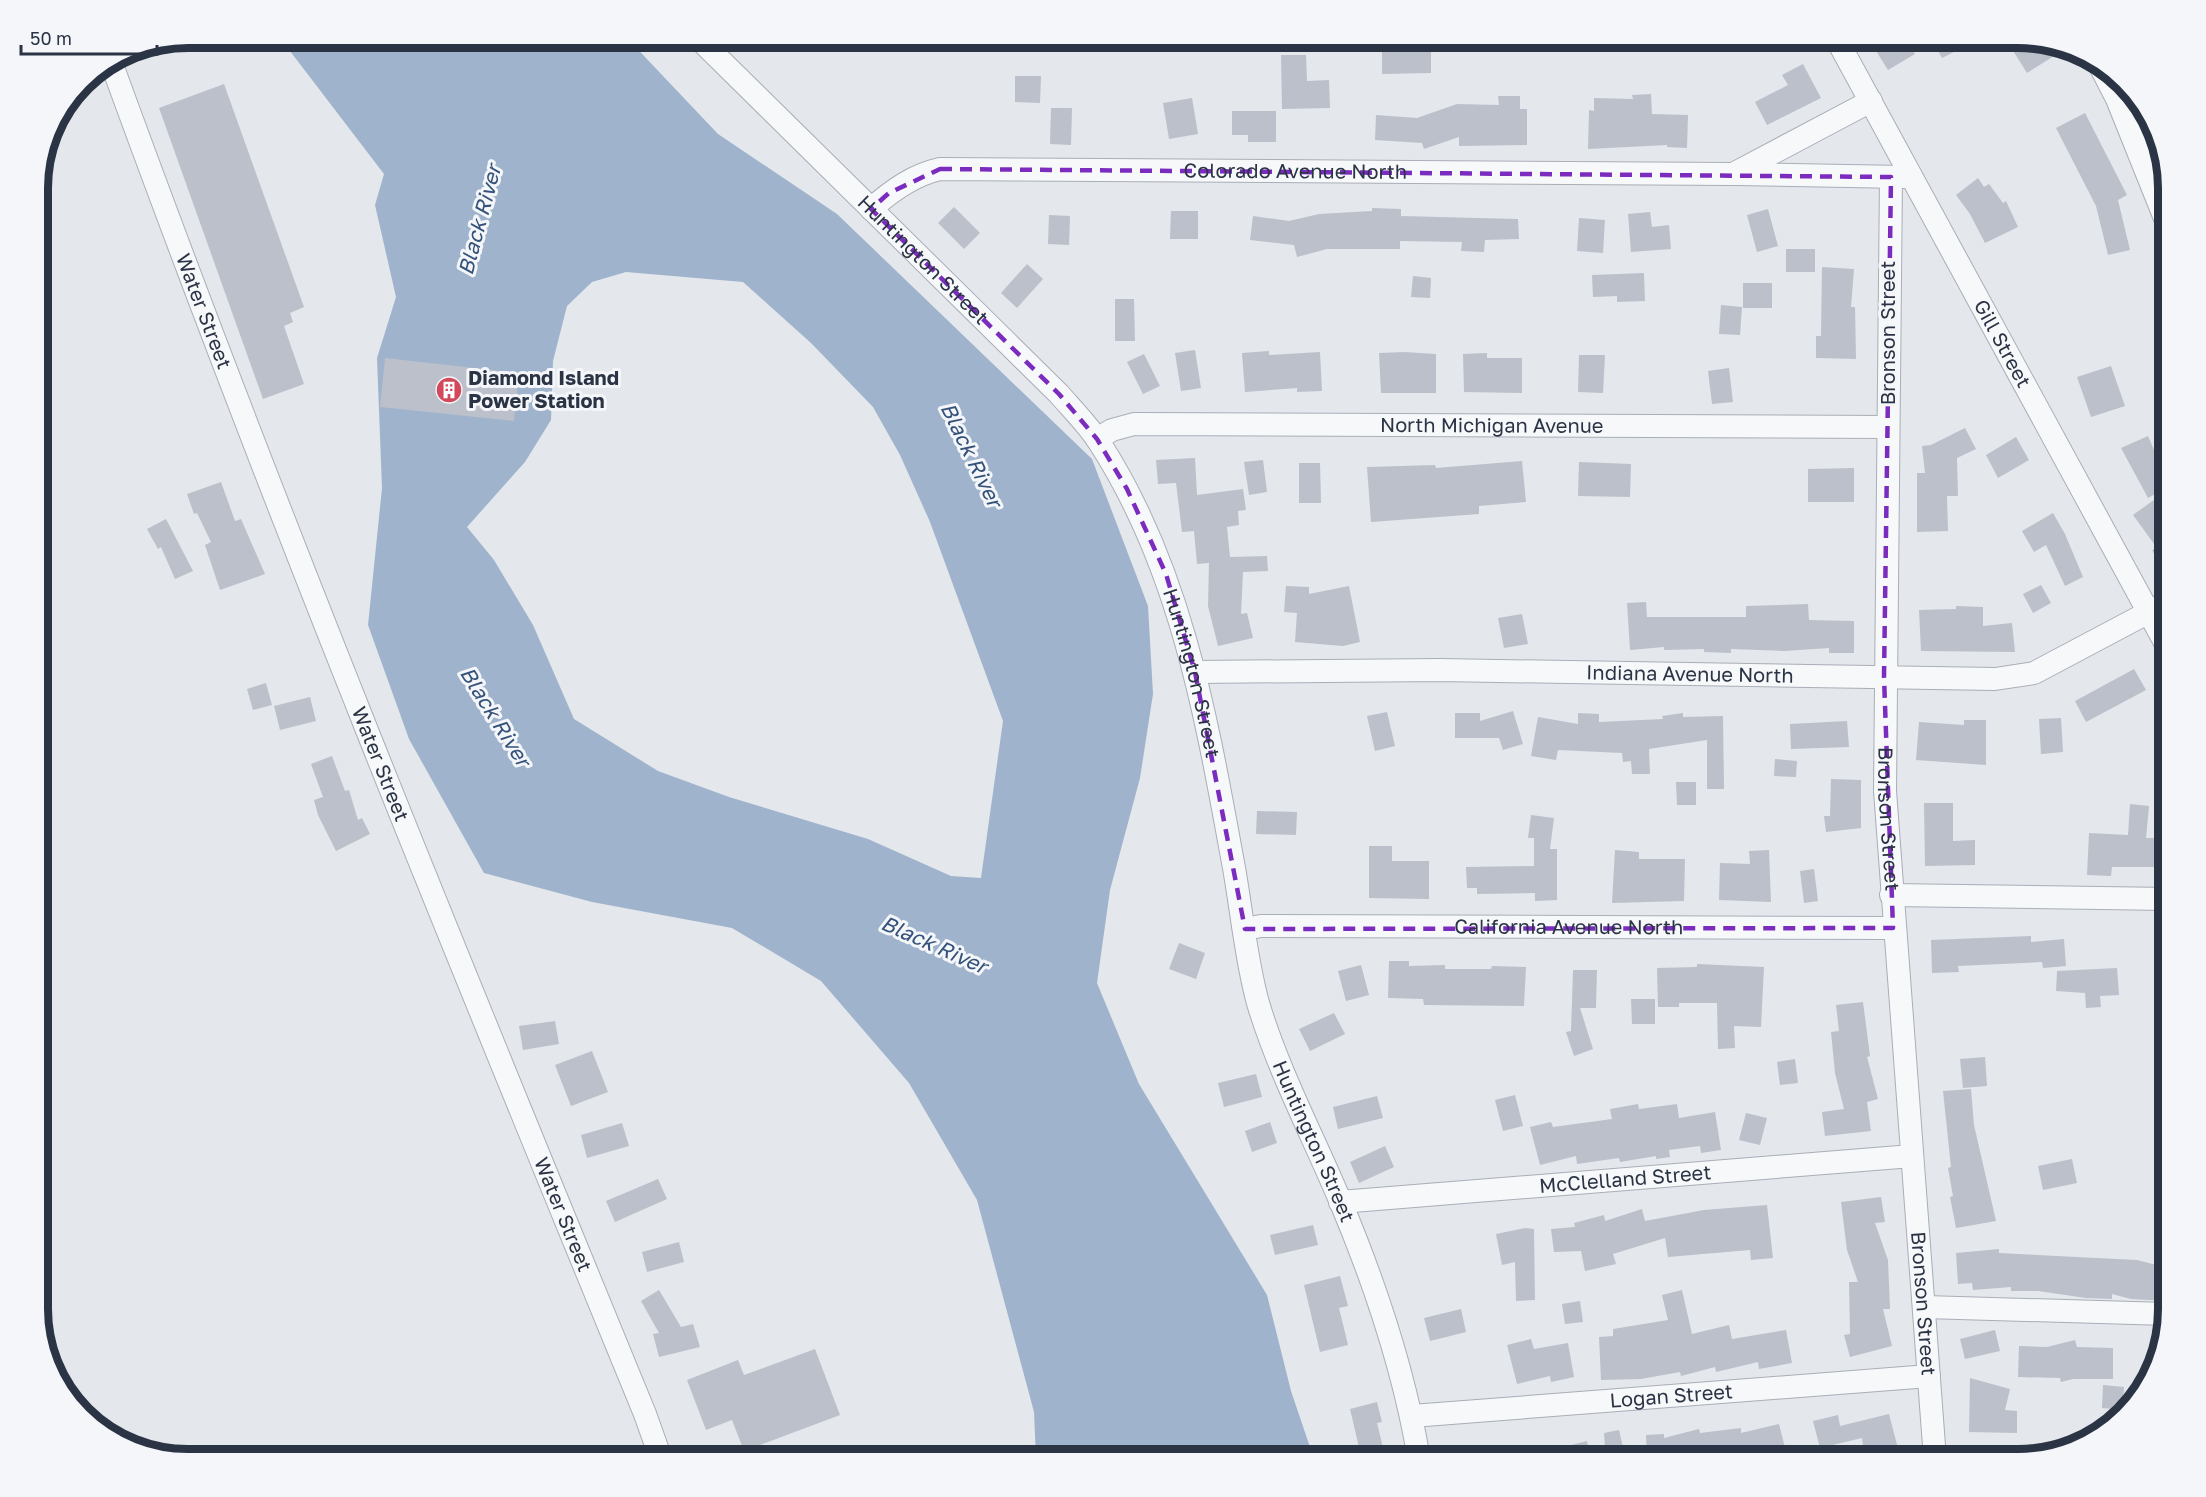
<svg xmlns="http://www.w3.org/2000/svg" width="2206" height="1497" viewBox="0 0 2206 1497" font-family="'Golos Text',sans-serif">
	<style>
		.water { fill: #9fb4cc; fill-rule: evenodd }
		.building { fill: #bbc0ca }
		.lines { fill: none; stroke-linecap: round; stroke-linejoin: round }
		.minor-casing { stroke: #a9aeb7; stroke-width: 24 }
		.minor { stroke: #f7f8fa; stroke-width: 22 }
		.marked { fill: none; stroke: #7b2cbf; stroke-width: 4.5; stroke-dasharray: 12 8; stroke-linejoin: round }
		.labels { text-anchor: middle; stroke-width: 6; stroke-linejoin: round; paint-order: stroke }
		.street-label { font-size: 20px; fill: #2b3445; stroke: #f4f6f9 }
		.poi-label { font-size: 20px; font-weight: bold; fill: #2b3445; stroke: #f4f6f9; text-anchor: start }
		.water-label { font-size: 21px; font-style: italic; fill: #34527a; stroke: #f4f6f9 }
		.rim { fill: none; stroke: #2b3445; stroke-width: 8 }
	</style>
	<rect width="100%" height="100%" fill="#e4e7ec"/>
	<path class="water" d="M280,38H627L718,134L837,214L1092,459L1148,606L1153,694L1140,778L1110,890L1097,983L1139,1084L1267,1295L1291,1391L1314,1459H1036L1034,1412L977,1200L909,1083L821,981L732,928L592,902L484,873L409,739L368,625L382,488L377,358L396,297L375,205L384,174ZM626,272L743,282L811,343L873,407L900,455L930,522L1003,721L981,878L951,876L868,839L729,797L658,771L574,719L533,625L494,560L467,527L525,462L551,420L553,361L567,306L592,282Z"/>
	<g class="building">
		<path d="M1887,38H1904L1915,54L1888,70L1873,46Z"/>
		<path d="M1931,38H1956L1962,48L1942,58Z"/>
		<path d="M2005,38H2018L2062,51L2027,73Z"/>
		<path d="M1382,51H1431V73L1382,74Z"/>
		<path d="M1281,55H1306L1307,81L1329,80L1330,108L1282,109Z"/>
		<path d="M1803,64L1821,98L1767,125L1755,102L1788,85L1782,75Z"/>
		<path d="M1015,76H1041L1040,103L1015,102Z"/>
		<path d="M224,84L304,307L290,313L293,322L284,326L304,384L263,399L159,108Z"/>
		<path d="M1651,94L1652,114L1688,115L1687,148L1667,147V145L1588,149L1589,110L1594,111V98L1633,99L1632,95Z"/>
		<path d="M1498,96H1520V109H1527V145L1459,146V137L1424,149L1422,143L1375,140L1376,115L1417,118L1457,104L1499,105Z"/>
		<path d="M1192,98L1198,134L1169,139L1163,103Z"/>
		<path d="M1051,108H1072L1071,145L1050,144Z"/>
		<path d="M1232,111H1276V142H1248V135H1232Z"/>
		<path d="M2085,113L2127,195L2118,200L2130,250L2108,255L2096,206L2056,128Z"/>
		<path d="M1978,178L1984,187L1989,184L2003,203L2006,201L2018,227L1985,243L1970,214L1956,195Z"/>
		<path d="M954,207L980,233L964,249L938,223Z"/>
		<path d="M1372,208L1401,209V216L1518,219L1519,239L1485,240L1484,252L1461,251L1462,242L1400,241V249H1327L1297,257L1294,245L1250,240L1253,216L1289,221L1319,214L1372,211Z"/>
		<path d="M1768,209L1778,246L1757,252L1747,215Z"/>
		<path d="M1171,211H1198V239H1170Z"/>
		<path d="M1650,212L1652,227L1669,225L1671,249L1631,252L1628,214Z"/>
		<path d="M1049,215L1070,216L1069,245L1048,244Z"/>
		<path d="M1579,218L1605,220L1603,253L1577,251Z"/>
		<rect x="1786" y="249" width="29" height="23"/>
		<path d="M1027,264L1043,279L1017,308L1001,293Z"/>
		<path d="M1822,267L1854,269L1851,307H1855L1856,359L1816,358V336H1821Z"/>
		<path d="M1644,273L1645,301L1617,302V296L1593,297L1592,275Z"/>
		<path d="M1413,276L1431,278L1430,298L1411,297Z"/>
		<rect x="1743" y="283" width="29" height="25"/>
		<path d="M1115,299H1134L1135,341H1115Z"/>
		<path d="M1721,305L1742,307L1740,335L1719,334Z"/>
		<path d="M1195,350L1201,388L1181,391L1175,353Z"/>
		<path d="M1269,351V355L1320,352L1322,391L1297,392V388L1245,392L1242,353Z"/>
		<path d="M1404,352L1436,354V393H1381L1379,353Z"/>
		<path d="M1487,353V358H1522V393L1464,392L1463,354Z"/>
		<path d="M1144,354L1160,386L1143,394L1127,362Z"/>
		<path d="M1579,355H1605L1603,393L1578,392Z"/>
		<path d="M385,358L519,373L514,421L380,407Z"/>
		<path d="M2111,366L2125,406L2091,417L2077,377Z"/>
		<path d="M1729,368L1733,402L1712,404L1708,371Z"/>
		<path d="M1965,428L1976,449L1957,458L1958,496H1947L1948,531L1917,532V473H1925L1922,446L1931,445Z"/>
		<path d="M2148,436L2161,466L2168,463V487L2148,498L2121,448Z"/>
		<path d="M2016,437L2029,460L1998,478L1986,455Z"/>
		<path d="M1195,458L1197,495L1243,489L1246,510L1238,511L1239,525L1227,527L1230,557L1267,556L1268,571L1243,572L1241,614L1247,613L1253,638L1218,646L1208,606L1209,563L1197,564L1194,531L1182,532L1176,483L1158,484L1156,460Z"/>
		<path d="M1263,460L1267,492L1249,495L1244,462Z"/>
		<path d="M1522,461L1526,502L1479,506V514L1371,522L1367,467L1435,465L1436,468Z"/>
		<path d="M1579,462L1631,464L1630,497L1578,496Z"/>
		<path d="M1299,463H1320L1321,503H1299Z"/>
		<path d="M1854,468V502H1808V469Z"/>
		<path d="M221,482L235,521L241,519L265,574L220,590L205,545L211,542L197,513L194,514L187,494Z"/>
		<path d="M2158,497L2168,511V581L2152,550L2157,548L2133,515Z"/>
		<path d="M2053,513L2065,534L2083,577L2065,586L2046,545L2034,552L2022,531Z"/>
		<path d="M166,519L193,571L175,579L161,547L158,549L147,529Z"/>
		<path d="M2041,585L2051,603L2033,613L2023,594Z"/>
		<path d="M1286,586L1309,587V594L1349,586L1360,642L1343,646L1295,642L1297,613L1284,612Z"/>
		<path d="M1646,602L1647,617H1746V606L1808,604L1809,620L1854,621V653H1829V648L1784,651L1731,649V653L1704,652V649L1664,650V647L1630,650L1627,603Z"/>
		<path d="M1956,606L1983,607V626L2012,623L2015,652L1921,651L1919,610L1956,609Z"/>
		<path d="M1522,614L1528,644L1504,648L1498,618Z"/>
		<path d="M2134,669L2146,690L2086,722L2075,701Z"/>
		<path d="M266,683L272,705L253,710L247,689Z"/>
		<path d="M310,697L316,721L280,730L274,706Z"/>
		<path d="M1513,711L1523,744L1503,750L1499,738H1455V713H1480V721Z"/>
		<path d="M1387,712L1395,746L1375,751L1367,716Z"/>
		<path d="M1578,713L1599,714V722L1663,719L1662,716L1683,713V717L1723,716L1724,789H1707V740L1649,749L1650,774H1632L1631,761L1623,762L1622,753L1558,750L1556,760L1531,756L1538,717L1578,724Z"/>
		<path d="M2061,718L2063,752L2041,754L2039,719Z"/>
		<path d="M1964,720H1986V765L1916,760L1919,722L1964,725Z"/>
		<path d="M1847,721L1849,747L1791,749L1790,724Z"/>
		<path d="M332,756L345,791L349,790L358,820L362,818L370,834L336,851L318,815L314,800L323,797L311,764Z"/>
		<path d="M1775,759L1797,761L1796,777L1774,776Z"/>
		<path d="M1831,779L1861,780V828L1826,832L1824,816H1830Z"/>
		<path d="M1676,782H1696V805H1677Z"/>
		<path d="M1924,803H1953V841L1975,840V865L1925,866Z"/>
		<path d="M2130,804L2149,806L2146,838H2168V867H2112L2111,876L2087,875L2089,833L2128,835Z"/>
		<path d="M1257,811L1297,812L1296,835L1256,834Z"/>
		<path d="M1531,815L1554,818L1550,849H1557V900L1535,901V893L1477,894V888H1467L1466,867L1534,866V838H1528Z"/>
		<path d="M1369,846H1392V861H1429V899L1369,898Z"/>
		<path d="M1615,850L1639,852V859H1685L1684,901L1612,903Z"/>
		<path d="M1769,850L1771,902L1719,900L1720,863L1750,864L1749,851Z"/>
		<path d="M1814,869L1818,901L1804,903L1800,871Z"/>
		<path d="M2031,936V942L2064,939L2066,966L2043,968L2042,962L1958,966L1959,972L1932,973L1931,940Z"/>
		<path d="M1179,943L1205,953L1196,979L1169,969Z"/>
		<path d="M1389,961H1409V966L1445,965V969H1491L1492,966L1526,967L1524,1006L1424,1005L1423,999L1388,998Z"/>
		<path d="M1697,964L1764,967L1761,1027L1734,1026L1735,1048L1718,1049L1717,1003H1679V1007H1658L1657,968L1697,967Z"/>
		<path d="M1361,965L1369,995L1346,1001L1338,971Z"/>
		<path d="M2117,968L2119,995L2100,996L2101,1007L2086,1008L2085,993L2056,991L2057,971Z"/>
		<path d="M1573,970H1597L1596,1008H1580L1593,1049L1574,1056L1566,1032L1571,1031Z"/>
		<path d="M1631,999H1655V1024H1632Z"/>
		<path d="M1863,1002L1870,1056L1867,1057L1878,1099L1867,1102L1871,1131L1825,1136L1822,1112L1844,1109L1835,1073L1831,1032L1839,1031L1836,1005Z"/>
		<path d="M1334,1013L1345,1034L1310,1051L1299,1029Z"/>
		<path d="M555,1021L559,1044L523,1050L519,1026Z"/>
		<path d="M592,1051L608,1092L571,1106L555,1065Z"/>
		<path d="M1985,1057L1987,1086L1963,1088L1960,1059Z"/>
		<path d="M1795,1059L1798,1083L1780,1085L1777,1062Z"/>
		<path d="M1256,1074L1262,1097L1224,1107L1218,1083Z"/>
		<path d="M1971,1089L1974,1125L1996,1221L1956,1228L1950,1197L1953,1196L1948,1168L1951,1167L1943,1091Z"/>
		<path d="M1515,1095L1523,1126L1503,1131L1495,1100Z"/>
		<path d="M1377,1096L1383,1118L1338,1129L1333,1107Z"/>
		<path d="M1638,1104L1639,1109L1677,1104L1679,1118L1715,1112L1721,1150L1701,1153L1700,1146L1669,1150L1670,1157L1656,1159V1156L1620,1162L1619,1158L1577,1164L1576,1156L1540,1165L1530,1127L1551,1122L1553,1127L1612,1119L1610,1109Z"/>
		<path d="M1746,1113L1767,1118L1760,1145L1739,1140Z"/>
		<path d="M1270,1122L1277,1143L1252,1152L1245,1131Z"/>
		<path d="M622,1123L629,1146L587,1158L581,1135Z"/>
		<path d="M1385,1146L1394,1167L1359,1183L1350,1162Z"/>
		<path d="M2072,1159L2077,1183L2043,1190L2038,1166Z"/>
		<path d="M658,1179L667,1199L615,1222L606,1201Z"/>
		<path d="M1881,1197L1885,1222L1875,1223L1888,1260L1890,1309H1883L1892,1346L1850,1357L1844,1335L1850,1334L1849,1282H1858L1847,1250L1841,1202Z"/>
		<path d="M1767,1205L1773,1258L1751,1260L1750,1250L1668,1257L1665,1238L1613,1254L1616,1264L1585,1271L1581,1251L1554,1252L1551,1229L1575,1227L1574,1223L1604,1215L1605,1221L1642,1209L1645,1221L1704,1210Z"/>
		<path d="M1313,1225L1318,1245L1275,1255L1270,1235Z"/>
		<path d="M1525,1228L1534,1229L1535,1300L1516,1301L1515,1262L1502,1265L1496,1234Z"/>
		<path d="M679,1242L684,1262L647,1272L642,1252Z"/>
		<path d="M1999,1249V1253L2137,1260L2168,1268V1301L2131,1299L2112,1294V1299L2086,1298L2038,1291H2011V1287L1973,1290L1972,1283L1958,1284L1956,1253Z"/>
		<path d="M1340,1276L1348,1306L1339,1308L1348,1345L1320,1352L1304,1285Z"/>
		<path d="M659,1290L681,1327L693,1324L700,1347L659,1357L653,1334L659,1333L641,1301Z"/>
		<path d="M1682,1290L1692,1334L1729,1325L1732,1339L1786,1330L1792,1363L1759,1369L1758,1362L1716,1372L1715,1367L1681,1376L1680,1372L1641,1379L1601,1380L1599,1337L1613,1336V1329L1668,1320L1662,1295Z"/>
		<path d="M1580,1301L1583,1322L1565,1324L1562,1304Z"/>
		<path d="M1461,1309L1466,1332L1430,1341L1424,1318Z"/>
		<path d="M1995,1330L2000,1351L1965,1359L1960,1339Z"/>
		<path d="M1531,1339L1534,1349L1568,1343L1574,1377L1551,1382L1550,1376L1517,1384L1507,1345Z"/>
		<path d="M2075,1340L2077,1347L2113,1348V1379H2073L2061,1382L2060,1378L2018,1377L2019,1346L2047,1347Z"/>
		<path d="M815,1349L840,1415L744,1451L732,1420L706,1430L687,1380L738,1360L744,1375Z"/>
		<path d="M1970,1378L2010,1389L2005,1410L2017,1411V1433L1969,1432Z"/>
		<path d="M2103,1385L2124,1387L2123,1410L2102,1408Z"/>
		<path d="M1377,1402L1382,1422L1377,1423L1386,1460H1362L1350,1409Z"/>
		<path d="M1889,1414L1901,1460H1865L1862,1438L1820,1448L1813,1421L1838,1415L1840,1426Z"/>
		<path d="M1779,1424L1788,1460H1647L1646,1435L1664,1434V1438L1699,1429L1700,1433L1741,1428V1433Z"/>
		<path d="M1619,1430L1626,1460H1606L1604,1433Z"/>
		<path d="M1587,1441L1590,1460H1535V1454Z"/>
	</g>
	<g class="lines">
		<defs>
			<g id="minor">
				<path id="s1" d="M698,38L1059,394C1072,409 1088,425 1099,442C1182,570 1207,721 1234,868C1242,913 1246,960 1258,1003C1278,1070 1312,1134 1339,1198C1375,1283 1404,1369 1419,1459"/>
				<path id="s2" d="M1836,38L2168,648"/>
				<path id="s3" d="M111,62C277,518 461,966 645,1414L661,1459"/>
				<path d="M2098,62L2117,99L2168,226"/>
				<path d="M1736,174L1904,177"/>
				<path id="s4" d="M1891,177L1885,791L1935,1459"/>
				<path id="s5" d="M871,209C891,191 913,175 940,169L1733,174L1871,101"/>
				<path id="s6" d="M1097,439L1112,430L1134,424L1888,427"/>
				<path id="s7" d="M1195,672L1440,670L1995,679L2034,673L2168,602"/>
				<path d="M1891,895L2168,899"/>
				<path id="s8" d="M1245,929L1261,926L1893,928"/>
				<path id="s9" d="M1340,1202L1912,1156"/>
				<path d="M1925,1307L2167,1314"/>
				<path id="s10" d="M1412,1416L1929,1376"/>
			</g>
		</defs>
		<use href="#minor" class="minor-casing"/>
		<use href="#minor" class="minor"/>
	</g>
	<path class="marked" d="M940,169L1891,177L1884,677L1893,928L1245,929L1195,672L1166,574L1127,489L1097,439L1059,394L871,209L889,193Z"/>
	<defs>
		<symbol id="building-disc" viewBox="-11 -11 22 22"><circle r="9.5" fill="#d1495b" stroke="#f4f6f9"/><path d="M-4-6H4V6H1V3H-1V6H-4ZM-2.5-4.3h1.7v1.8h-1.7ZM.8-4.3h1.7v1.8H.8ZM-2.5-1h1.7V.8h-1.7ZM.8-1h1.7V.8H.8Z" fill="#fff"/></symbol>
	</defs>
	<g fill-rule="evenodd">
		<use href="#building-disc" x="434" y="375" width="30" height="30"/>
	</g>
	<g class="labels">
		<g class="street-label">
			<text dy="7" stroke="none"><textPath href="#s5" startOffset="436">Colorado Avenue North</textPath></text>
			<text dy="7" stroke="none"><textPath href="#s1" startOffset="316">Huntington Street</textPath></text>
			<text dy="7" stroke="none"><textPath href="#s3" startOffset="266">Water Street</textPath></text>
			<text transform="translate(1888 333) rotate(-90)" y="7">Bronson Street</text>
			<text dy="7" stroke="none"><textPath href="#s2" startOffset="348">Gill Street</textPath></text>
			<text dy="7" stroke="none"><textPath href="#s6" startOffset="398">North Michigan Avenue</textPath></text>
			<text dy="7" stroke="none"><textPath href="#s1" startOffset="820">Huntington Street</textPath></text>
			<text dy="7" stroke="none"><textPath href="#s7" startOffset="495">Indiana Avenue North</textPath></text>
			<text dy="7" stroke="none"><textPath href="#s3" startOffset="752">Water Street</textPath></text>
			<text dy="7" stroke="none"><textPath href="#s4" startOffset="642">Bronson Street</textPath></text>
			<text dy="7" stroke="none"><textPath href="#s8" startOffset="324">California Avenue North</textPath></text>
			<text dy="7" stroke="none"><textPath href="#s1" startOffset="1306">Huntington Street</textPath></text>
			<text dy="7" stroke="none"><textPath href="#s9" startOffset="286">McClelland Street</textPath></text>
			<text dy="7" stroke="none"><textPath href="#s3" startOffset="1238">Water Street</textPath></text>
			<text dy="7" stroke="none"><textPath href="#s4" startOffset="1128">Bronson Street</textPath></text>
			<text dy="7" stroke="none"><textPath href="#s10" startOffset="260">Logan Street</textPath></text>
		</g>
		<g class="poi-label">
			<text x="468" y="385">Diamond Island<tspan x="468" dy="23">Power Station</tspan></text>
		</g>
		<g class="water-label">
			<text transform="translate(480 220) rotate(-75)" y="7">Black River</text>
			<text transform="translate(971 455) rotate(64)" y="7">Black River</text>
			<text transform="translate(495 717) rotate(58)" y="7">Black River</text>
			<text transform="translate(934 945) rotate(24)" y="7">Black River</text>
		</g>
	</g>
	<path d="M0 0H2206V1497H0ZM188 48H2018A140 140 0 0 1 2158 188V1309A140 140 0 0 1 2018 1449H188A140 140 0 0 1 48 1309V188A140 140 0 0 1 188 48Z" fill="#f4f6f9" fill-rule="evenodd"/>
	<path class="rim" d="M188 48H2018A140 140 0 0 1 2158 188V1309A140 140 0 0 1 2018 1449H188A140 140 0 0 1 48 1309V188A140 140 0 0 1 188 48Z"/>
	<path d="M21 45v9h136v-9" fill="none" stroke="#2b3445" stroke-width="3"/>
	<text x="30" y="45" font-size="18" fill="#2b3445" stroke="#f4f6f9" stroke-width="4.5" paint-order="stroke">50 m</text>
</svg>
